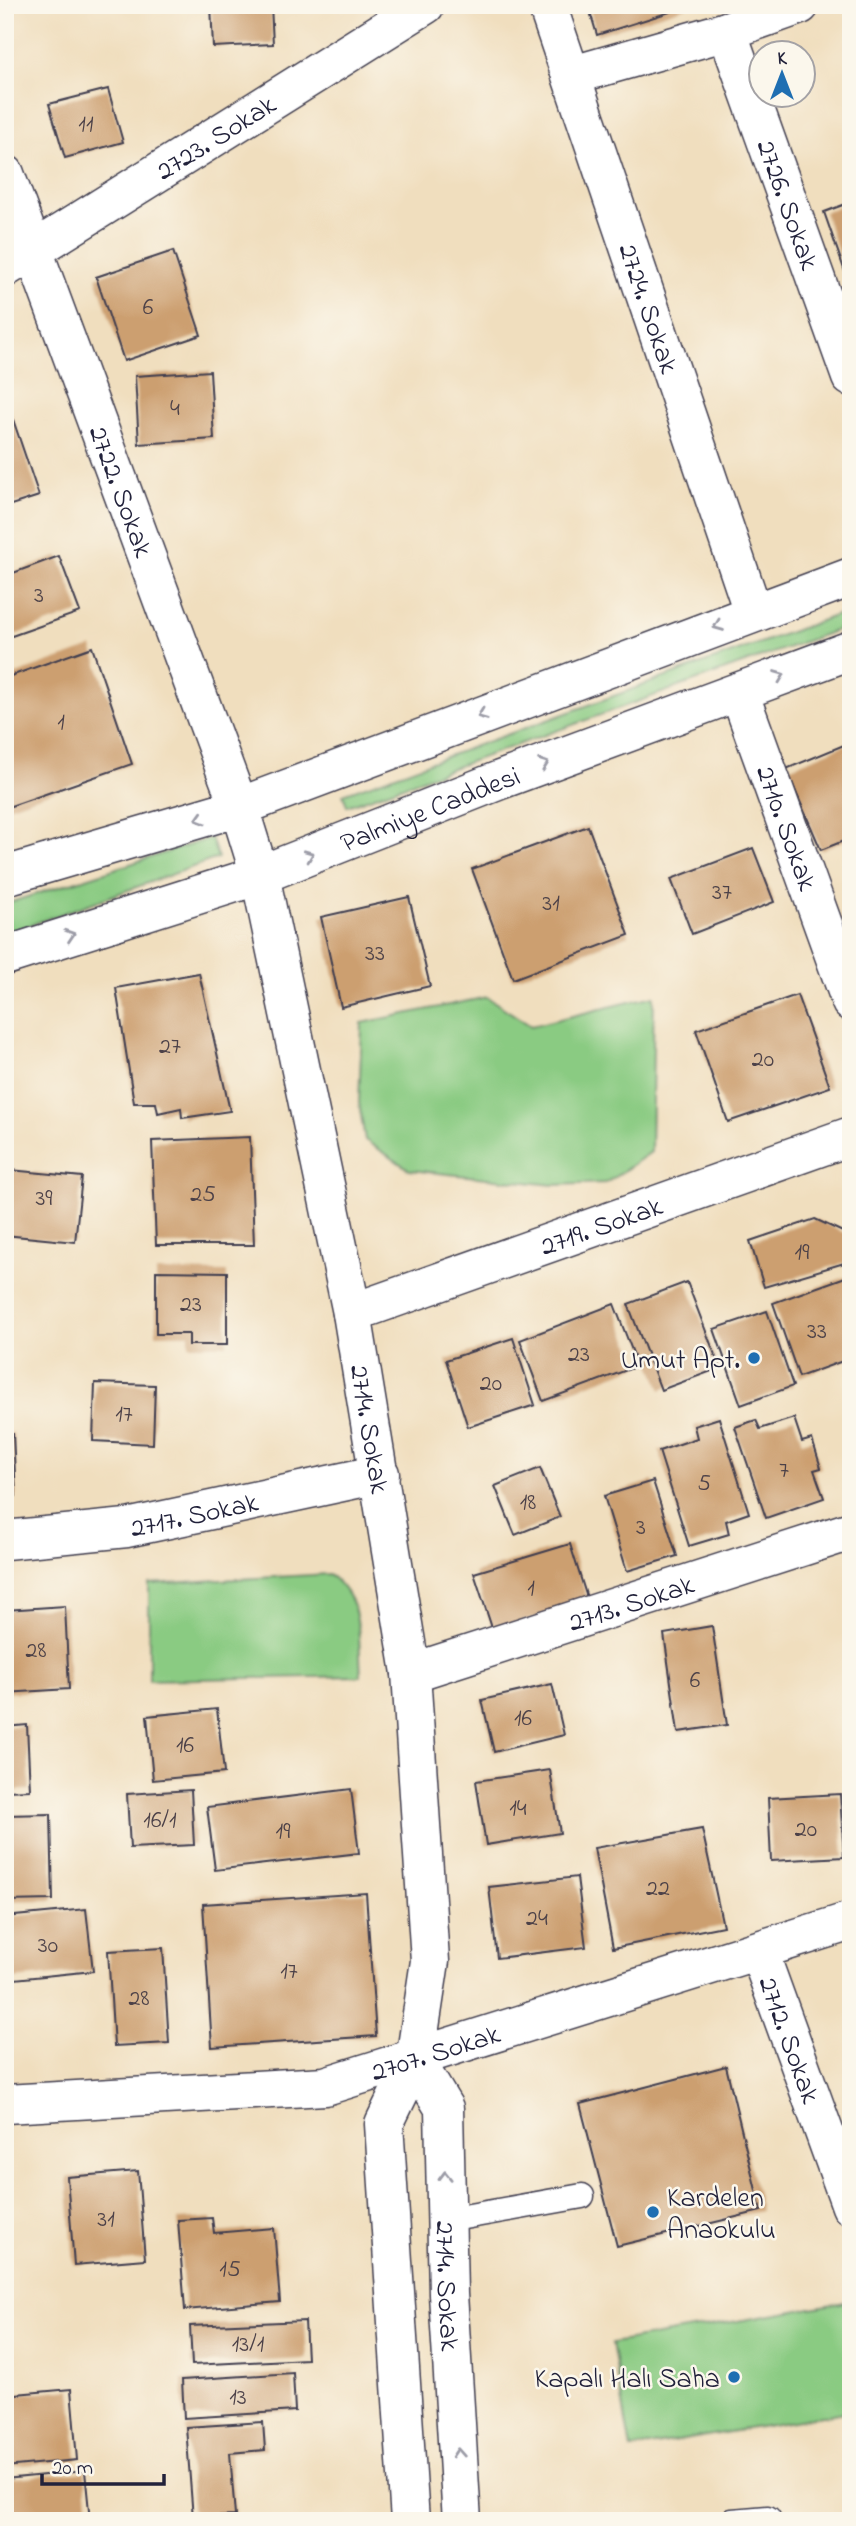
<svg xmlns="http://www.w3.org/2000/svg" width="856" height="2526" viewBox="0 0 856 2526" font-family="'Indie Flower',sans-serif">
	<style>
		.green { fill: #8acb82; stroke: #56765e; stroke-width: 2 }
		.building { fill: #cc9f70 }
		.lines { fill: none; stroke-linecap: round; stroke-linejoin: round }
		.service-casing { stroke: #413e4f; stroke-width: 27 }
		.minor-casing { stroke: #413e4f; stroke-width: 41 }
		.secondary-casing { stroke: #413e4f; stroke-width: 41 }
		.service { stroke: #fff; stroke-width: 24 }
		.minor { stroke: #fff; stroke-width: 38 }
		.secondary { stroke: #fff; stroke-width: 38 }
		.oneway { stroke: #9c9ca7 }
		.poi-dot { fill: #1f6fb2; stroke: #fbf7ec; stroke-width: 2.5 }
		.labels { text-anchor: middle; stroke-width: 5; stroke-linejoin: round; paint-order: stroke }
		.number-label { font-size: 24px; fill: #4c4148 }
		.street-label { font-size: 28px; fill: #22223b; stroke: #fbf7ec }
		.poi-label { font-size: 28px; fill: #22223b; stroke: #fbf7ec; text-anchor: end }
	</style>
	<rect width="100%" height="100%" fill="#fbf7ec"/>
	<filter id="ink" filterUnits="userSpaceOnUse"><feTurbulence type="fractalNoise" baseFrequency=".0143" numOctaves="2"/><feDisplacementMap in="SourceGraphic" scale="14" xChannelSelector="R" yChannelSelector="G"/><feConvolveMatrix kernelMatrix="1 2 1 2 8 2 1 2 1" color-interpolation-filters="sRGB"/></filter>
	<filter id="wash" filterUnits="userSpaceOnUse"><feTurbulence type="fractalNoise" baseFrequency=".00686" numOctaves="4" result="noise"/><feDisplacementMap in="SourceGraphic" scale="28" xChannelSelector="R" yChannelSelector="G"/><feGaussianBlur stdDeviation="1.57" result="paint"/><feColorMatrix in="noise" values="0 0 0 0 0 0 0 0 0 0 0 0 0 0 0 0 0 1.4 0 .05"/><feComposite in="paint" operator="in"/></filter>
	<g filter="url(#wash)">
		<rect width="100%" height="100%" fill="#f0debe"/>
		<g class="green">
			<path d="M851,610V625L347,806L343,794Z"/>
			<path d="M211,838L218,858L5,934V904Z"/>
			<path d="M654,996L651,1152L606,1183L554,1185L410,1170L365,1140L359,1103L362,1023L487,997L531,1026Z"/>
			<path d="M329,1574C364,1602 358,1634 361,1676L149,1680V1584Z"/>
			<path d="M851,2301V2411L631,2449L612,2343Z"/>
		</g>
		<g id="blocks">
			<g class="building">
				<path d="M211,5H271L273,44L213,47Z"/>
				<path d="M588,5H689V6L597,35Z"/>
				<path d="M108,89L123,142L65,158L49,104Z"/>
				<path d="M851,202V286H850L824,212Z"/>
				<path d="M173,251L201,335L124,361L96,277Z"/>
				<path d="M210,371L214,439L139,444L135,376Z"/>
				<path d="M5,396L39,496L5,507Z"/>
				<path d="M59,556L80,612L6,638L5,576Z"/>
				<path d="M92,647L132,764L5,808V678Z"/>
				<path d="M851,742V838L821,850L786,769Z"/>
				<path d="M588,826L629,935L513,979L472,869Z"/>
				<path d="M753,848L774,902L692,934L671,879Z"/>
				<path d="M409,897L430,986L341,1007L321,917Z"/>
				<path d="M199,973L230,1111L182,1118L181,1108L158,1113L156,1103H134L116,988Z"/>
				<path d="M797,995L830,1087L728,1122L696,1030Z"/>
				<path d="M250,1137L254,1245H156L152,1141Z"/>
				<path d="M10,1170L82,1177L75,1242L5,1235Z"/>
				<path d="M815,1219L847,1234L851,1261L764,1287L750,1241Z"/>
				<path d="M156,1271L227,1272V1345H189V1334H156Z"/>
				<path d="M851,1275V1358L799,1377L773,1303Z"/>
				<path d="M687,1282L720,1368L661,1390L628,1304Z"/>
				<path d="M614,1304L638,1366L543,1401L520,1340Z"/>
				<path d="M767,1311L793,1386L741,1405L714,1329Z"/>
				<path d="M513,1338L535,1405L468,1427L446,1360Z"/>
				<path d="M95,1383L155,1385L153,1444L93,1441Z"/>
				<path d="M719,1418L749,1513L726,1521L729,1534L689,1546L659,1451L697,1438L694,1426Z"/>
				<path d="M794,1418L802,1442L812,1439L821,1468L814,1470L824,1498L766,1518L735,1427L756,1420L760,1429Z"/>
				<path d="M5,1433H13L16,1496L5,1497Z"/>
				<path d="M540,1468L560,1517L515,1535L495,1486Z"/>
				<path d="M653,1481L677,1556L627,1571L604,1496Z"/>
				<path d="M570,1544L588,1601L493,1631L474,1573Z"/>
				<path d="M65,1606L69,1689L5,1693V1610Z"/>
				<path d="M712,1626L727,1725L678,1732L664,1634Z"/>
				<path d="M552,1684L564,1735L494,1752L482,1700Z"/>
				<path d="M217,1709L224,1773L153,1780L147,1716Z"/>
				<path d="M27,1725L30,1790L5,1791V1727Z"/>
				<path d="M550,1770L560,1833L486,1845L476,1781Z"/>
				<path d="M351,1789L359,1853L215,1870L207,1807Z"/>
				<path d="M191,1790L194,1845L130,1848L127,1794Z"/>
				<path d="M840,1794L844,1857L771,1861L768,1798Z"/>
				<path d="M51,1814L53,1900L5,1901V1815Z"/>
				<path d="M702,1829L723,1926L613,1948L594,1848Z"/>
				<path d="M577,1877L586,1947L497,1958L489,1887Z"/>
				<path d="M366,1893L376,2036L212,2047L203,1904Z"/>
				<path d="M86,1909L93,1971L5,1980V1917Z"/>
				<path d="M163,1948L169,2043L114,2046L108,1951Z"/>
				<path d="M726,2066L761,2211L617,2246L580,2104Z"/>
				<path d="M138,2171L145,2259L74,2265L67,2177Z"/>
				<path d="M212,2218L214,2233L274,2228L280,2302L185,2310L178,2220Z"/>
				<path d="M305,2321L307,2359L192,2365L190,2326Z"/>
				<path d="M293,2373L295,2411L184,2418L182,2380Z"/>
				<path d="M71,2389L77,2460L5,2467V2395Z"/>
				<path d="M263,2422L265,2450L230,2453L235,2516L193,2518L186,2427Z"/>
				<path d="M85,2471L90,2521H5V2479Z"/>
			</g>
		</g>
	</g>
	<g filter="url(#ink)">
		<use href="#blocks" fill-opacity="0" stroke="#413e4f" stroke-width="2"/>
		<g class="lines">
			<defs>
				<g id="service">
					<path d="M447,2220L582,2196"/>
					<path d="M732,2521L768,2518"/>
				</g>
				<g id="minor">
					<path id="s1" d="M547,5L753,612"/>
					<path id="s2" d="M727,31L851,377"/>
					<path d="M573,75L727,31L800,5"/>
					<path id="s3" d="M5,174L239,807L260,875L352,1313L411,1673L430,1961L415,2060L384,2124L410,2521"/>
					<path id="s4" d="M5,268L425,5"/>
					<path id="s5" d="M739,692L851,1002"/>
					<path id="s6" d="M352,1313L851,1136"/>
					<path id="s7" d="M5,1540L127,1528L380,1474"/>
					<path id="s8" d="M411,1673L851,1531"/>
					<path id="s9" d="M759,1952L851,2206"/>
					<path id="s10" d="M415,2060L444,2108L448,2294L462,2521"/>
					<path id="s11" d="M5,2104L325,2086L851,1921"/>
				</g>
				<g id="secondary">
					<path d="M5,876L239,807L851,577"/>
					<path id="s12" d="M5,956L260,875L500,780L851,650"/>
				</g>
			</defs>
			<use href="#service" class="service-casing"/>
			<use href="#minor" class="minor-casing"/>
			<use href="#secondary" class="secondary-casing"/>
			<use href="#service" class="service"/>
			<use href="#minor" class="minor"/>
			<use href="#secondary" class="secondary"/>
		</g>
		<defs><path id="oneway-chevron" d="M-2-3.5L2.5 0L-2 3.5" fill="none" stroke-width="1.6" stroke-linecap="round" stroke-linejoin="round" transform="scale(1.75)"/></defs>
		<g class="oneway">
			<use href="#oneway-chevron" transform="translate(718 626) rotate(159)"/>
			<use href="#oneway-chevron" transform="translate(780 676) rotate(-21)"/>
			<use href="#oneway-chevron" transform="translate(482 715) rotate(159)"/>
			<use href="#oneway-chevron" transform="translate(544 764) rotate(-20)"/>
			<use href="#oneway-chevron" transform="translate(200 819) rotate(164)"/>
			<use href="#oneway-chevron" transform="translate(309 855) rotate(-22)"/>
			<use href="#oneway-chevron" transform="translate(70 935) rotate(-18)"/>
			<use href="#oneway-chevron" transform="translate(445 2176) rotate(-91)"/>
			<use href="#oneway-chevron" transform="translate(458 2453) rotate(-94)"/>
		</g>
	</g>
	<g class="poi-dot">
		<circle cx="754" cy="1358" r="7"/>
		<circle cx="653" cy="2212" r="7"/>
		<circle cx="734" cy="2377" r="7"/>
	</g>
	<g class="labels">
		<g class="number-label">
			<text x="86" y="131">11</text>
			<text x="148" y="314">6</text>
			<text x="175" y="415">4</text>
			<text x="39" y="602">3</text>
			<text x="61" y="729">1</text>
			<text x="722" y="899">37</text>
			<text x="551" y="910">31</text>
			<text x="375" y="960">33</text>
			<text x="170" y="1053">27</text>
			<text x="763" y="1066">20</text>
			<text x="203" y="1201">25</text>
			<text x="44" y="1205">39</text>
			<text x="802" y="1259">19</text>
			<text x="191" y="1311">23</text>
			<text x="817" y="1338">33</text>
			<text x="579" y="1361">23</text>
			<text x="491" y="1390">20</text>
			<text x="124" y="1421">17</text>
			<text x="784" y="1477">7</text>
			<text x="704" y="1490">5</text>
			<text x="528" y="1509">18</text>
			<text x="641" y="1534">3</text>
			<text x="531" y="1595">1</text>
			<text x="36" y="1657">28</text>
			<text x="695" y="1687">6</text>
			<text x="523" y="1725">16</text>
			<text x="185" y="1752">16</text>
			<text x="518" y="1815">14</text>
			<text x="160" y="1827">16/1</text>
			<text x="806" y="1836">20</text>
			<text x="283" y="1838">19</text>
			<text x="658" y="1895">22</text>
			<text x="537" y="1925">24</text>
			<text x="48" y="1952">30</text>
			<text x="289" y="1978">17</text>
			<text x="139" y="2005">28</text>
			<text x="106" y="2226">31</text>
			<text x="230" y="2276">15</text>
			<text x="248" y="2351">13/1</text>
			<text x="238" y="2404">13</text>
		</g>
		<g class="street-label">
			<text dy="10" stroke="none"><textPath href="#s4" startOffset="248">2723. Sokak</textPath></text>
			<text dy="10" stroke="none"><textPath href="#s2" startOffset="184">2726. Sokak</textPath></text>
			<text dy="10" stroke="none"><textPath href="#s1" startOffset="320">2724. Sokak</textPath></text>
			<text dy="10" stroke="none"><textPath href="#s3" startOffset="338">2722. Sokak</textPath></text>
			<text dy="10" stroke="none"><textPath href="#s12" startOffset="450">Palmiye Caddesi</textPath></text>
			<text dy="10" stroke="none"><textPath href="#s5" startOffset="144">2710. Sokak</textPath></text>
			<text dy="10" stroke="none"><textPath href="#s6" startOffset="264">2719. Sokak</textPath></text>
			<text dy="10" stroke="none"><textPath href="#s3" startOffset="1311">2714. Sokak</textPath></text>
			<text dy="10" stroke="none"><textPath href="#s7" startOffset="191">2717. Sokak</textPath></text>
			<text dy="10" stroke="none"><textPath href="#s8" startOffset="231">2713. Sokak</textPath></text>
			<text dy="10" stroke="none"><textPath href="#s9" startOffset="93">2712. Sokak</textPath></text>
			<text dy="10" stroke="none"><textPath href="#s11" startOffset="436">2707. Sokak</textPath></text>
			<text dy="10" stroke="none"><textPath href="#s10" startOffset="234">2714. Sokak</textPath></text>
		</g>
		<g class="poi-label">
			<text x="740" y="1368">Umut Apt.</text>
			<text x="667" y="2206" text-anchor="start">Kardelen<tspan x="667" dy="32">Anaokulu</tspan></text>
			<text x="720" y="2387">Kapalı Halı Saha</text>
		</g>
	</g>
	<rect width="856" height="2526" fill="none" stroke="#fbf7ec" stroke-width="28"/>
	<g transform="translate(782 74)"><circle r="33" fill="#fbf7ec" stroke="#a4a2a5" stroke-width="2"/>
	<path d="M0-5L12 26L0 18L-12 26Z" fill="#1f6fb2"/>
	<text y="-10" font-size="19" font-weight="bold" text-anchor="middle" fill="#22223b">K</text>
	</g>
	<path d="M42 2474v10h122v-10" fill="none" stroke="#22223b" stroke-width="3.5"/>
	<text x="52" y="2474" font-size="21" fill="#22223b" stroke="#fbf7ec" stroke-width="5" paint-order="stroke">20 m</text>
</svg>
